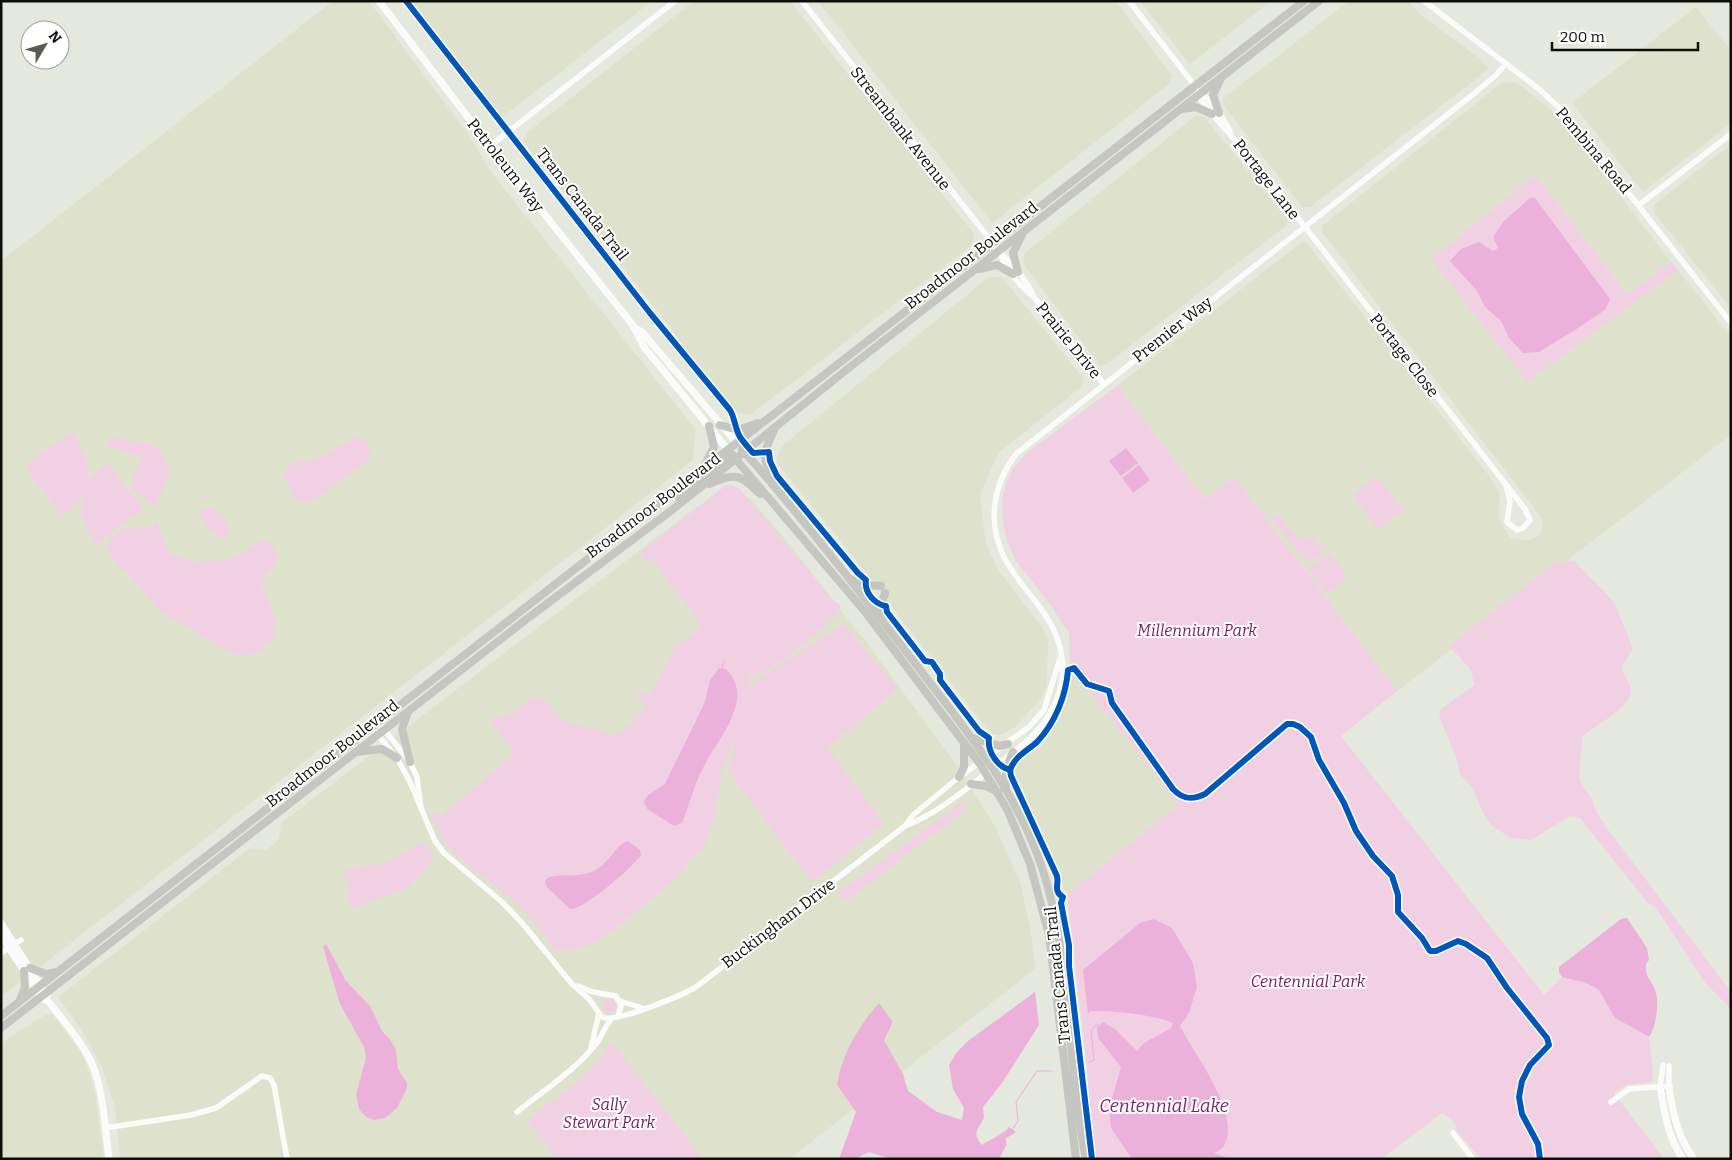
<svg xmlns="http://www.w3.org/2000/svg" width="1732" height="1160" viewBox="0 0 1732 1160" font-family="Bitter,serif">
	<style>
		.built { fill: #dee2cd }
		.green { fill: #f2d0e4 }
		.water { fill: #ecb1da }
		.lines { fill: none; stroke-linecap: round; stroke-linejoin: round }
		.stream { stroke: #ecb1da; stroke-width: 1 }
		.minor { stroke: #fbfcfa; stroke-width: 5.5 }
		.tertiary { stroke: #fbfcfa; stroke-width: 7 }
		.secondary { stroke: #c5c6c0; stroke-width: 8 }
		.cycleway-casing { stroke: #fff; stroke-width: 9 }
		.cycleway { stroke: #0057b8; stroke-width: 6 }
		.labels { text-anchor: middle; stroke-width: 4; stroke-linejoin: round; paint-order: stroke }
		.street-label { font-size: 16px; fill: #0d0e07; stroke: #fff }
		.park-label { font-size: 16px; font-style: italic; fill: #791768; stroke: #fff }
		.water-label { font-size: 18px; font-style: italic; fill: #801f6e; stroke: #fff }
	</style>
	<rect width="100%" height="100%" fill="#e5e8dc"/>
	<g class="built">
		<path d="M333,1H368L378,13L473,141L488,168L696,430L693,460L1,997V261Z"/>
		<path d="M410,1H652L500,119Z"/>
		<path d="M694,1H790L974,234L972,245L750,415L724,410L673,331L523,141L528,132Z"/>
		<path d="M818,1H1116L1172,76L1169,84L992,223Z"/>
		<path d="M1140,1H1271L1190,64Z"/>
		<path d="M1349,1H1408L1422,16L1479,58L1489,69L1310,207H1302L1223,104L1224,98Z"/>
		<path d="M1696,7L1731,51V123L1643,192L1572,103Z"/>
		<path d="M1503,82L1517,83L1559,116L1671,262L1627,294L1535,175L1432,259L1527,381L1678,270L1731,337V435L1397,691L1234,477L1205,499L1117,386L1302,242H1306L1490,477L1500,495L1498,516L1510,538L1528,541L1540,535L1543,520L1322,232V226Z"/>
		<path d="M1195,116L1204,117L1287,219V225L1107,364L1100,366L1023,263L1025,253Z"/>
		<path d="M1731,144V308L1653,211L1654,205Z"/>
		<path d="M989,277H1002L1083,378L1081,387L998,453L980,496L986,544L997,568L1042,627L1048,640L1047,686L1040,700L1014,728L1000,735L991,734L828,525L776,462L781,447Z"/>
		<path d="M736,492L750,498L790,545L870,647L956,764L995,826L1020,882L1031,932L1035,969L789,1159H120L115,1107L101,1065L79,1026L58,997L250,848L265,851L279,839L281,823L698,506Z"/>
		<path d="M1070,667L1180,805L1067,894L1012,774L1018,759L1039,741L1059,712L1068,688Z"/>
		<path d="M45,1015H53L82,1054L88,1068L95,1094L104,1159H1V1043Z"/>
	</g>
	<g class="green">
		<path d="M1535,175L1627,294L1671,262L1678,270L1527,382L1431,259Z"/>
		<path d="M1117,386L1205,499L1234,477L1397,691L1341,736L1544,995L1562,977L1586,983L1599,990L1621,1022L1649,1037L1653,1071L1652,1082L1626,1085L1614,1093L1664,1159H1481L1455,1129L1457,1126L1451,1119L1442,1113L1381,1159H1096L1092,1141L1087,1069L1067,894L1179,805L1070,667L1069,633L1047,600L1016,561L1006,538L1003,522L1002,500L1007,481L1014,467L1030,450Z"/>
		<path d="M72,432C84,447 89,462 87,482L106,462L143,509L94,545L81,515L82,496L63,517L24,466Z"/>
		<path d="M112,437C124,440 140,440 151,445C163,450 172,471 167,482C163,492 157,496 157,507L130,488L141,457L107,445Z"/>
		<path d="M357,437L367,441L371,455L365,463L311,502H299L294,499L284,476L288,464L318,458Z"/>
		<path d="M1376,476L1403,510L1378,529L1352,495Z"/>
		<path d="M726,485H732L740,489L834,601L841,605C837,621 782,662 766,670C760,673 754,674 748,676L750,694L754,681L843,624L898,688L828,748L884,823L812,882L728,771L738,733L722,771L714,818L705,847L688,860L678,877L612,931L585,948L556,951C544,935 533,919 519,906C489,878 443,855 431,814L436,811L439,817L515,753L491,721L494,717L513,713L534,697L543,698L563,721L605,731L610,738L637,719L644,704L636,697L644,691L647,695L651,693L674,648L700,628L695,622L698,620L651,559L646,562L640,553Z"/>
		<path d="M203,507C217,507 230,520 230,535L221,538L206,528L199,514Z"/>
		<path d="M1278,513C1287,525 1295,542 1313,537L1324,552L1312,561L1306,560L1276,524L1273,517Z"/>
		<path d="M157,520L167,550L173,556L193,562L231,559L263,539L270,541C290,567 261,569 262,585C262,590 266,596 268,600C274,612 279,629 273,641L257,652L246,655L231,653L160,611L124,569H120L105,545C127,517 130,534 154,526Z"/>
		<path d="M1329,553L1348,577L1327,594L1307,569Z"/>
		<path d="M1574,561L1614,602L1633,649L1622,666C1622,675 1631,683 1631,692C1630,707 1594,727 1582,736C1582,745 1578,774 1580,781C1583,790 1594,796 1593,806L1606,827L1731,992V1009L1706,984L1656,908L1647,902L1580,818L1570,816L1531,840L1511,838L1492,826L1483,813L1473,789L1460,774L1456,757L1439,716L1441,709L1474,685L1471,670L1449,646L1556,562Z"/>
		<path d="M967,799L962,812L847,901L837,893Z"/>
		<path d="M422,841L435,858L405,889L351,909L344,870L388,862Z"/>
		<circle cx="609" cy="1006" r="7"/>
		<path d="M611,1041L703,1159H557L527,1120C556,1097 594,1075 611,1041Z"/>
	</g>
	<g class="water">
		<path d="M1530,198H1535L1610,299L1605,310L1575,330L1539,352L1523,353L1509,338L1501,321L1485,307L1477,291L1450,261L1461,249L1479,242L1493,251L1498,248L1493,237L1504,221Z"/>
		<path d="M1126,448L1138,463L1121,476L1109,461Z"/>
		<path d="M1139,465L1150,480L1133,493L1122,478Z"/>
		<path d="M719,668L726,669C756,698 718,739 704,766C694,784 690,804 682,823L674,826L647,809L644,802L648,795L665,784L705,702L710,680Z"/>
		<path d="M628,841L640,850L641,855C632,868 584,910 570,909L546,886L545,881L547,878C562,873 580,878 594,871C609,864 616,844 628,841Z"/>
		<path d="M1627,918L1647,948L1649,960L1646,964C1644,978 1653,981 1656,993C1659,1004 1656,1028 1649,1037L1615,1018L1599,990L1586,983L1562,977L1559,972V967L1621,919Z"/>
		<path d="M1154,919L1172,928L1193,963L1197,987L1189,1013L1180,1026C1194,1054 1240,1112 1225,1144C1223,1149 1218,1151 1214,1153L1231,1159H1132L1111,1128L1109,1109L1121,1067L1098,1038L1097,1027L1103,1022L1115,1029L1137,1051L1144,1043L1171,1028L1173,1023C1153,1014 1112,1011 1090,1011L1088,1014L1083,970L1140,923Z"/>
		<path d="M326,944L346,981L370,1006L382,1031L390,1039L396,1050L398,1069L407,1083V1088L397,1108L385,1118L375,1120L366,1117L359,1109L356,1094L366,1058L364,1047L340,1004L323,947Z"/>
		<path d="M1035,992L1039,1025L1002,1083L983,1107L984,1118C977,1131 972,1133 982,1145C989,1140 1005,1133 1009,1127L1016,1132L1005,1139L1007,1144L999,1159H892L869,1152L855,1159H839L856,1112L837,1085C841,1056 859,1025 879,1003L893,1022L884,1040L903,1074L908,1091L937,1112L962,1120L964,1108L953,1089L949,1065L957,1052L968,1041Z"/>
	</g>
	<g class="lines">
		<g class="stream">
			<path d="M722,668L724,661"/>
			<path d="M1088,1063L1094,1060L1091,1030L1096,1025H1099"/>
			<path d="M1012,1130L1018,1121L1016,1102L1037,1071H1052"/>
		</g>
		<g class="minor">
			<path d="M802,1L999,251C1013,265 1026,279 1034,297L1103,383"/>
			<path d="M1129,1L1195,86L1201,100L1212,114L1256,164L1525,509L1530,520L1523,528L1517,530L1507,522L1510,501L1506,485"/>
			<path d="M1424,1L1539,89L1567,115L1731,323"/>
			<path d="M1201,96L1206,97C1215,108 1225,118 1230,132"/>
			<path d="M490,146L675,1"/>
			<path d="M1639,205L1731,134"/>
			<path d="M1001,254C1002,266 1024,290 1034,297"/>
			<path d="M421,808L417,777L410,762L378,722L372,719V728L397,758L410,782L435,841L444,853L502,902L523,924L571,983L589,999L602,1017C615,1024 682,995 696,987L905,826L913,815L959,777L1029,727L1044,710L1060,658"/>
			<path d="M905,826C939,813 971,785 999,763C1011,754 1024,745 1034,734C1067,699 1072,657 1046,616C1033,596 1015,579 1004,557C987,522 993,484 1016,454L1471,96L1495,76L1506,64"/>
			<path d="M1,953L21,940"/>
			<path d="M578,986L593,992L616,996L621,1006L618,1016"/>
			<path d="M620,1001L642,1008"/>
			<path d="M591,1048L599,1013"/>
			<path d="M1660,1086L1663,1065"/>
			<path d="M1611,1102L1629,1089L1669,1086V1066"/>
			<path d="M517,1112C543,1091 574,1071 596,1044C602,1036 605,1026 612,1018"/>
			<path d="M105,1128L191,1115L216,1108L262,1076L270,1078L274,1085L287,1159"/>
			<path d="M1453,1133L1473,1159"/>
		</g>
		<g class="tertiary">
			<path d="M379,1L490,146L632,324L644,347L728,450"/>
			<path d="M635,328L642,332L737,443"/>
			<path d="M1,923L47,996"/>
			<path d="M1,936L41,997L49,1002C64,1022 83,1043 93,1066C104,1095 105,1129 109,1159"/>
			<path d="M1660,1086C1664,1111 1668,1138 1683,1159"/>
			<path d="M1669,1086C1672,1112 1678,1138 1694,1159"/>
		</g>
		<g class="secondary">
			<path d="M1182,109L1196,107L1212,114"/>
			<path d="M1219,113L1213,95L1220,80"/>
			<path d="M979,269L997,265L1013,274"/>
			<path d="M1018,272L1013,253L1022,235"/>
			<path d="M720,425L738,430L758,423"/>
			<path d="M774,430C764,452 760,459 775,481"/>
			<path d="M742,449C801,516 856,587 911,658C965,729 1023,796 1047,884C1072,974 1067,1068 1086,1159"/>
			<path d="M728,450L866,613L980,764L1008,811L1030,864L1049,935L1076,1159"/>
			<path d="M704,466L714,447L709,426"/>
			<path d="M709,484C736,473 739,473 760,494"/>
			<path d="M679,498L732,454"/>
			<path d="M851,579L863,585L881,586"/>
			<path d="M883,621L881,606L885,593"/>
			<path d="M408,712L402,729L410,762"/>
			<path d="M974,738L999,746L1008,744"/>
			<path d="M356,752L382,749L397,758"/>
			<path d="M959,777L964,767V743"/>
			<path d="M971,784L986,786L998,792"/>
			<path d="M1006,786V769L1013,752"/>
			<path d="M30,968L46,974L57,972"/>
			<path d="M20,1000L25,987L24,971"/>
			<path d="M1,1016L1304,1"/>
			<path d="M1,1028L528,618L672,510L850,367L1319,1"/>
		</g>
		<defs>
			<g id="cycleway">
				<path d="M406,1L650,313L730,410C735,418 735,429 740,437C744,443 749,448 753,453L769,452L770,461L777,476L858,573L866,580C864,592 874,604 886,606L887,612L925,661L932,662L940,674V680L979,731L989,738C987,752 998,767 1010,770"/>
				<path d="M1010,770C1015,756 1027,751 1037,742C1055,723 1066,696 1068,670L1074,668L1087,684L1109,691L1112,703L1173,789C1183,800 1193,800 1205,794L1287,724H1293L1300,727L1311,737L1319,760L1344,803L1356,831L1373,856L1392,876L1398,895V912L1422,938L1430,951H1436L1458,941L1466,944L1487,958L1507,988L1547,1038L1549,1045L1530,1065L1522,1081L1519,1097L1522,1114L1538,1144L1540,1159"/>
				<path d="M1010,770L1011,776L1057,876C1059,885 1053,891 1063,897L1061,903L1069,945V966L1092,1159"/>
			</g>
		</defs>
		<use href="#cycleway" class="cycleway-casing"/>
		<use href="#cycleway" class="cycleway"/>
	</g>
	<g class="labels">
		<g class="street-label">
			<text transform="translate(901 128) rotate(52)" y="6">Streambank Avenue</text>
			<text transform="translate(1594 150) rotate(50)" y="6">Pembina Road</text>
			<text transform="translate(506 165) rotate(52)" y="6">Petroleum Way</text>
			<text transform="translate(1267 179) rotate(52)" y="6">Portage Lane</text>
			<text transform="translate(583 204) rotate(52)" y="6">Trans Canada Trail</text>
			<text transform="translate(971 255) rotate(-38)" y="6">Broadmoor Boulevard</text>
			<text transform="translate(1172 329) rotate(-38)" y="6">Premier Way</text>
			<text transform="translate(1069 340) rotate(51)" y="6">Prairie Drive</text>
			<text transform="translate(1405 355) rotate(52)" y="6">Portage Close</text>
			<text transform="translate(653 505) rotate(-37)" y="6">Broadmoor Boulevard</text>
			<text transform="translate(332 753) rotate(-38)" y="6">Broadmoor Boulevard</text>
			<text transform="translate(778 923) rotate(-37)" y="6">Buckingham Drive</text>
			<text transform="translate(1057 975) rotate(-96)" y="6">Trans Canada Trail</text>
		</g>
		<g class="park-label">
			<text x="1197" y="636">Millennium Park</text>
			<text x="1308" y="987">Centennial Park</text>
			<text x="609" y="1110">Sally<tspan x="609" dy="18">Stewart Park</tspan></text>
		</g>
		<g class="water-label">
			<text x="1164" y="1112">Centennial Lake</text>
		</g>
	</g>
	<rect width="1732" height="1160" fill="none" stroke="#0d0e07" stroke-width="5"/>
	<g transform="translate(45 45) rotate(52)"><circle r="24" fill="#ffffff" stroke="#9e9f9c"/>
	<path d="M0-4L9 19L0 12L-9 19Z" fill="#595a52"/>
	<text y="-8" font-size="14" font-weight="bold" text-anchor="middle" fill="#0d0e07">N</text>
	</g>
	<path d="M1552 42v8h146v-8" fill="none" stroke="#0d0e07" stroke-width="2.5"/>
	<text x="1560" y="42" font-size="15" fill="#0d0e07" stroke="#ffffff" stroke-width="4" paint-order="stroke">200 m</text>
</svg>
